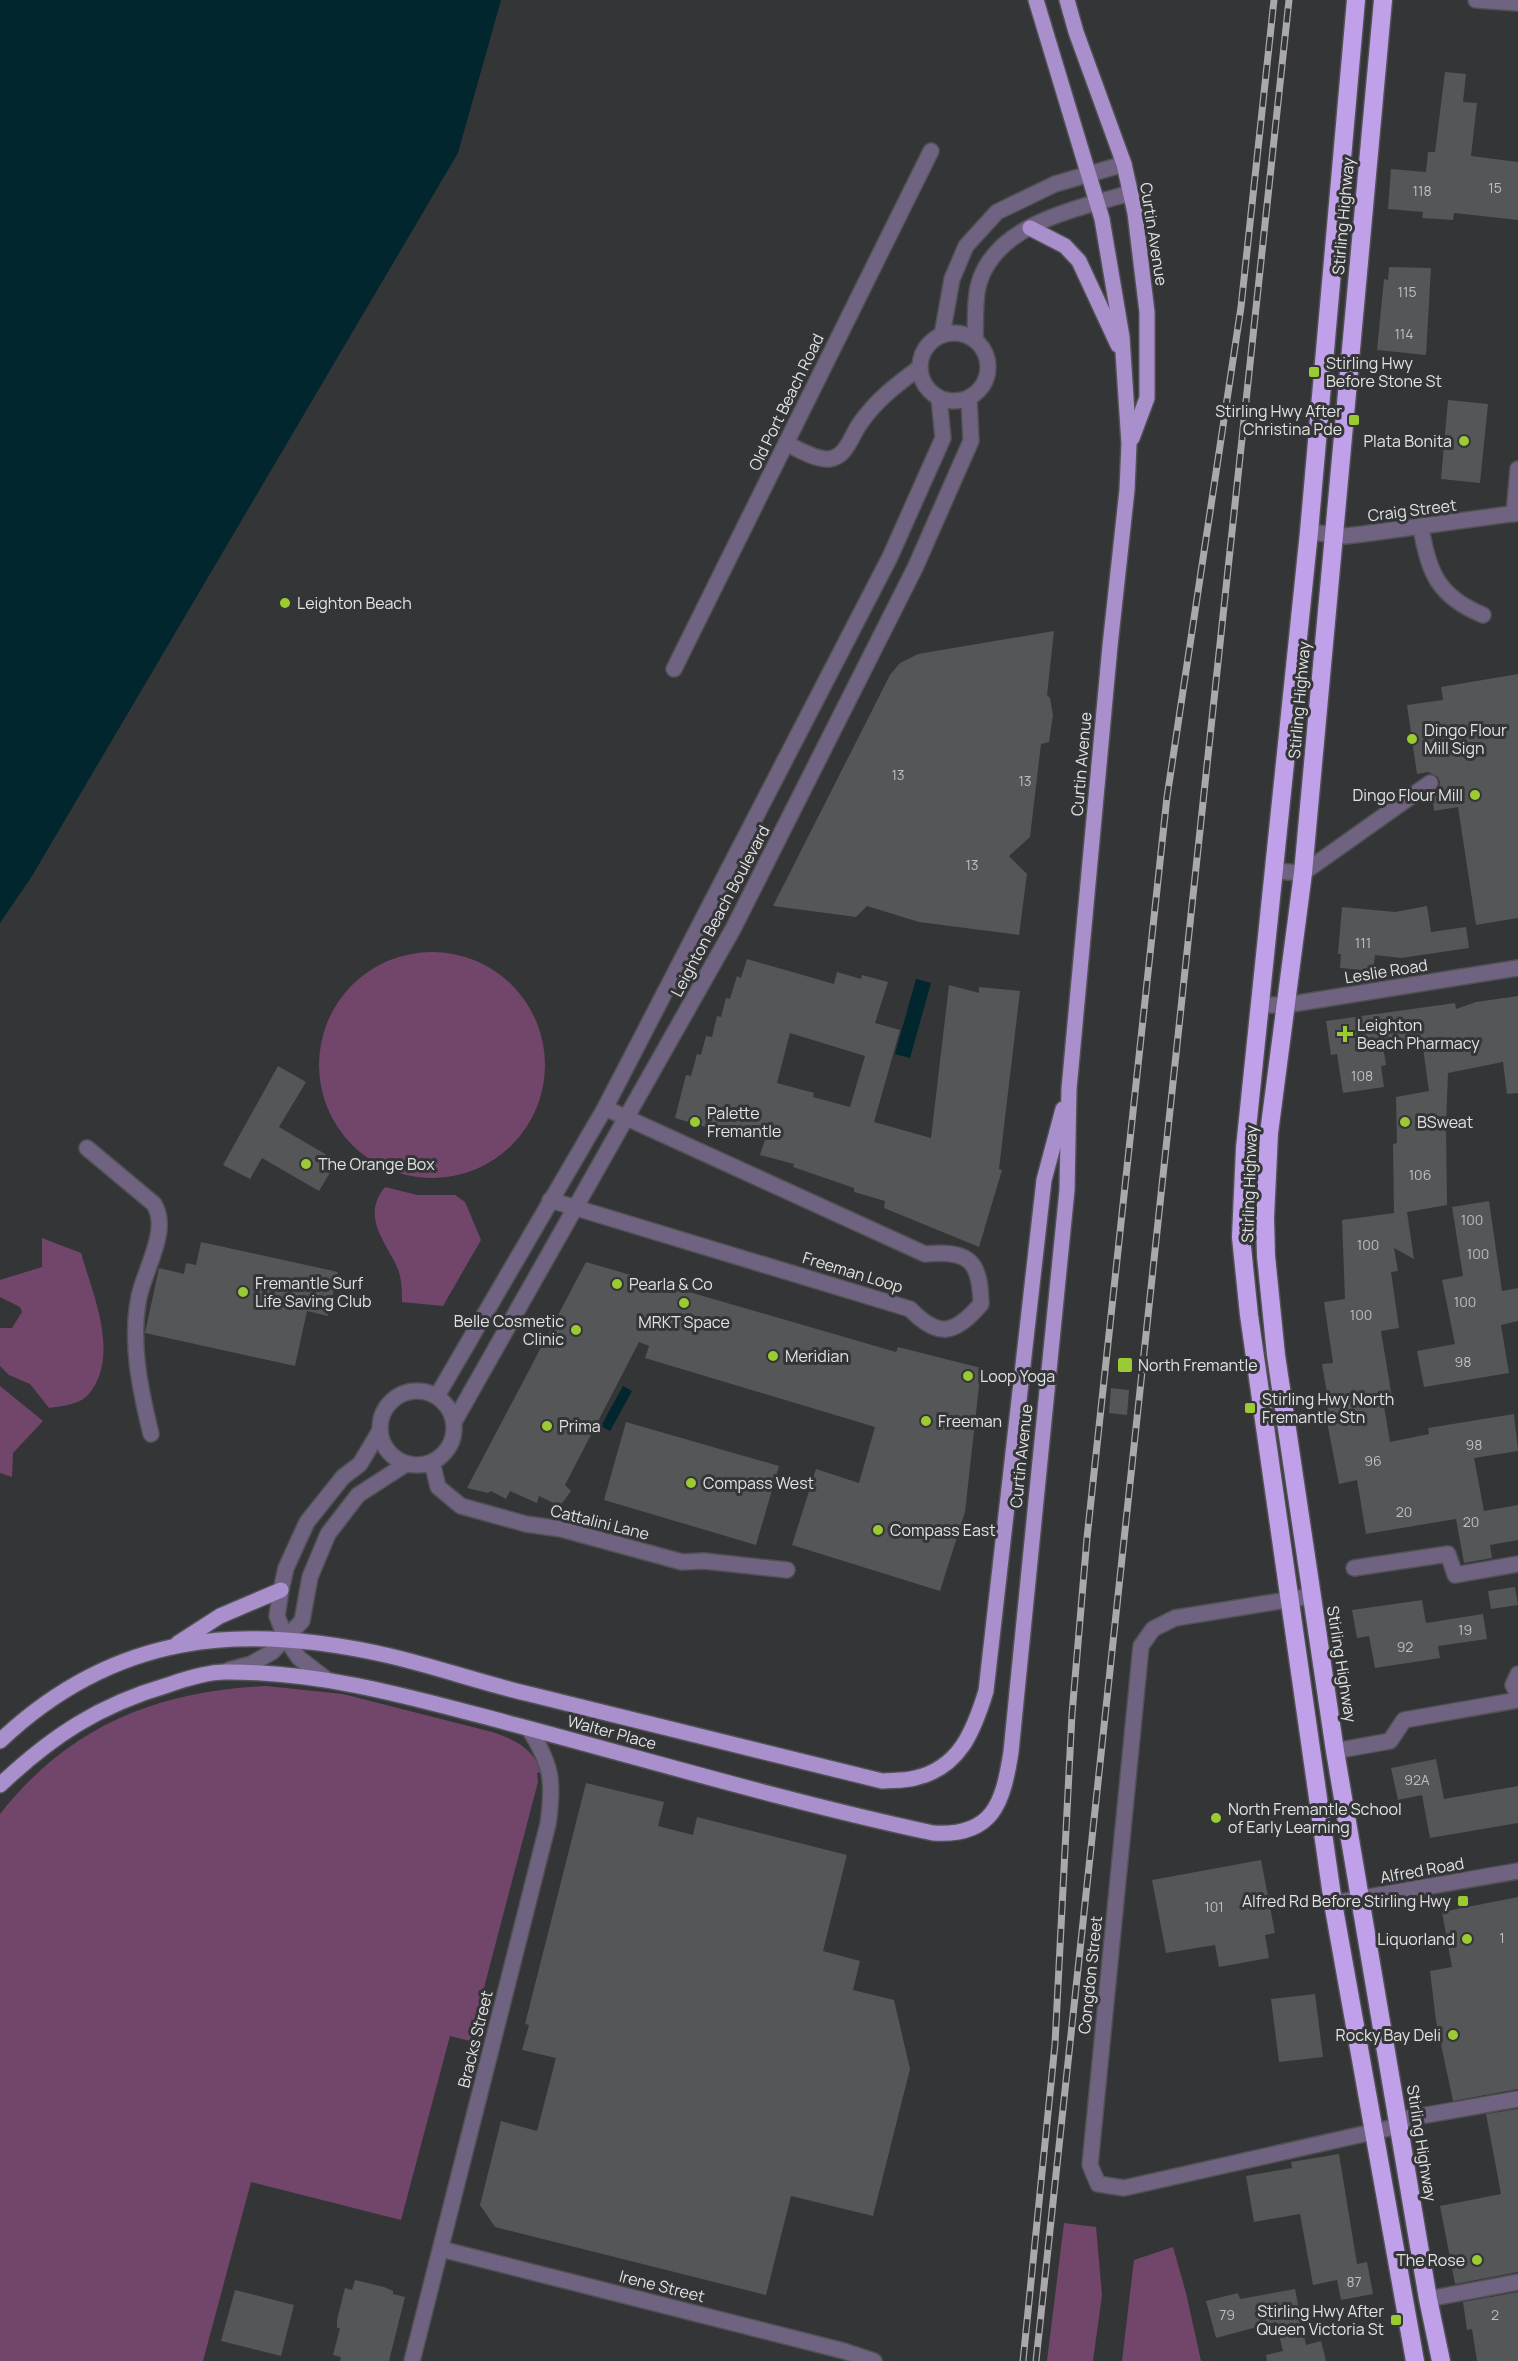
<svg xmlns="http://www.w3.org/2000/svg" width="1518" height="2361" viewBox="0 0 1518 2361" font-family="Manrope,sans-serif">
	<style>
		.green { fill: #72466a }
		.water { fill: #01262e }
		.building { fill: #545658; fill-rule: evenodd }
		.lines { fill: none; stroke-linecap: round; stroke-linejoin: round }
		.minor-casing { stroke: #505153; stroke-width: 18 }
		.major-casing { stroke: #505153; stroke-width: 18 }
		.highway-casing { stroke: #505153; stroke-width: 21 }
		.minor { stroke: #706381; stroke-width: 15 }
		.major { stroke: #a98fcb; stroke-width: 15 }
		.highway { stroke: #c0a0e8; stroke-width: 18 }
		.rail-casing { stroke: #a9a9ab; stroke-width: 7 }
		.rail { stroke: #343537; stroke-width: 4.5; stroke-dasharray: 14; stroke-linecap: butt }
		.poi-dot { fill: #9bcb33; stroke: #343537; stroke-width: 2 }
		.labels { text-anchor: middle; stroke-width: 6; stroke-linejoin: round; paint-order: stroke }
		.number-label { font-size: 14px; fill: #bebfc1 }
		.street-label { font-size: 16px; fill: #e2e2e4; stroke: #343537 }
		.poi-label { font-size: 16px; fill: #e2e2e4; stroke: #343537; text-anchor: start }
	</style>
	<rect width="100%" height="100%" fill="#343537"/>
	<g class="green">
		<circle cx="432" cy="1065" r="113"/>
		<path d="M385,1187L417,1195H455L465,1202L481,1240L443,1306L402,1302C402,1291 402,1280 398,1269C387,1243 360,1217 385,1187Z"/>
		<path d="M42,1238L81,1253C93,1295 121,1357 88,1395C79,1405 61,1406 49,1408L30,1384L9,1375L0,1366V1328H12L22,1312L20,1307L0,1297V1280L42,1267Z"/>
		<path d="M0,1386L43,1421L13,1453L12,1477L0,1473Z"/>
		<path d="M266,1686L343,1694L492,1732C514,1739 533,1748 542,1772L537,1773L538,1782L470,2041L450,2036L401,2220L251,2182L203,2361H0V1814C69,1726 157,1691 266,1686Z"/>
		<path d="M1064,2223L1096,2227L1102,2295L1093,2361H1047Z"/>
		<path d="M1173,2247L1186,2293L1201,2361H1122L1134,2260Z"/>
	</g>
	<g class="water">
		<path d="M0,0H501L458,153L32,876L0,923Z"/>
		<path d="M916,979L931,983L910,1058L895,1054Z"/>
		<path d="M623,1386L632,1391L610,1431L601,1426Z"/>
	</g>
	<g class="building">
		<path d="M1445,72L1466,74L1463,102L1477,103L1471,156L1518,162V220L1454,213L1453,220L1422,218L1423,212L1388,209L1391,169L1426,172L1428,152H1435Z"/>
		<path d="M1389,267L1431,268L1426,355L1377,350L1384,279L1388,280Z"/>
		<path d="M1448,400L1488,404L1480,483L1441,479Z"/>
		<path d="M1054,631L1047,695L1050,698L1053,715L1049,742L1041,744L1030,837L1009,856L1027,874L1019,935L919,922L867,906L856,917L773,906L890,675L900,663L918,654Z"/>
		<path d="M1518,674V918L1476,925L1458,807L1434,811L1432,794L1439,788L1440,782L1438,777L1428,772L1417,774L1407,705L1443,700L1441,687Z"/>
		<path d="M1427,906L1431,932L1466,927L1469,948L1401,958L1375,955L1373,971L1340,968L1341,954H1338L1342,907L1395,912Z"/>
		<path d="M747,959L834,984L837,972L861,979L862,975L888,982L875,1023L900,1030L874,1122L931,1138L949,985L979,993V987L1020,991L999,1169L1002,1170L979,1247L884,1208L885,1201L854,1192V1188L793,1167L794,1164L760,1155L765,1140L709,1124V1128L675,1118L686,1075L691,1076L697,1054L701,1055L706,1036L712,1037L717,1016L721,1017L726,998L730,999L737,976L741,978ZM790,1033L865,1056L850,1107L813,1097L814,1093L777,1083Z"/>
		<path d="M1518,996V1093L1507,1094L1503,1062L1448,1073L1446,1124L1447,1205L1407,1212L1414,1259L1394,1248L1398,1271L1391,1272L1399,1328L1381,1331L1392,1398L1383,1400L1390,1442L1429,1434L1428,1428L1514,1414L1518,1451L1474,1458L1484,1511L1518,1505V1540L1490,1545L1492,1558L1464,1563L1456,1519L1366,1534L1357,1480L1339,1484L1323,1401L1328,1400L1322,1364L1333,1363L1324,1302L1345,1299L1342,1220L1394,1213L1393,1144L1397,1143L1396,1097L1429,1091L1422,1041L1383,1046L1386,1065L1381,1066L1384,1087L1343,1093L1337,1054L1331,1055L1326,1021L1455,1003L1456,1009L1476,1002Z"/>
		<path d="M278,1066L306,1082L279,1127L337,1161L319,1191L262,1158L250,1179L223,1165Z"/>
		<path d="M1489,1201L1502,1291L1518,1288V1321L1501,1325L1509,1373L1424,1387L1417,1351L1455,1344L1442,1280L1463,1276L1452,1207Z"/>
		<path d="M201,1242L338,1272L328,1316L307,1311L295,1366L145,1333L159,1268L184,1274L186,1263L196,1265Z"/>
		<path d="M586,1262L896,1352L898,1347L981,1368L965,1512L940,1591L792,1545L816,1469L859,1483L875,1427L645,1358L649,1346L639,1342L565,1485L571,1491L560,1506L539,1496L537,1503L510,1491L506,1499L491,1491L488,1493L467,1488Z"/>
		<path d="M1111,1388L1129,1390L1127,1415L1109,1413Z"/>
		<path d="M626,1422L779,1466L756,1545L604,1500Z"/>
		<path d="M1515,1587L1518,1605L1491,1609L1488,1591Z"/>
		<path d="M1422,1600L1426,1623L1483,1614L1487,1639L1438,1646L1440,1658L1375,1668L1369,1636L1357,1638L1352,1610Z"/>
		<path d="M1436,1759L1444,1799L1518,1786V1823L1430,1838L1422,1795L1398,1800L1391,1768Z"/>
		<path d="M586,1783L664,1802L658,1826L693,1835L697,1817L847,1855L823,1951L860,1961L853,1990L894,2000L910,2069L873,2216L791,2196L766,2295L495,2227L480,2205L501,2121L537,2131L556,2058L522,2050L529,2025L525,2024Z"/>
		<path d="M1261,1860L1275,1933L1265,1935L1269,1958L1219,1967L1215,1945L1166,1953L1152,1880Z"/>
		<path d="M1518,1897V2089L1453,2101L1436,2021L1430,1971L1452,1967L1442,1912Z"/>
		<path d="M1315,1994L1323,2057L1279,2062L1271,1999Z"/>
		<path d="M1518,2109V2272L1455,2284L1440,2206L1501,2194L1486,2114Z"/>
		<path d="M1339,2154L1357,2264L1367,2262L1373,2294L1341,2300L1337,2280L1313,2285L1300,2214L1254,2222L1246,2176L1292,2168L1291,2162Z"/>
		<path d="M355,2280L384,2287L393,2291V2294L405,2297L389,2361H340L341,2357L333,2355L340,2328H337V2320L345,2288L352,2290Z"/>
		<path d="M1295,2289L1306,2345L1321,2341L1326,2361H1267L1266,2355L1283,2351L1276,2322L1216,2338L1206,2301L1238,2293L1240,2299Z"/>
		<path d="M235,2290L294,2305L281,2356L221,2341Z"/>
		<path d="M1518,2292V2361H1477L1472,2329L1467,2330L1463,2302Z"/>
	</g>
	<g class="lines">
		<defs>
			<g id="minor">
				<path d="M1476,0L1518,3"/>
				<circle cx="954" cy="367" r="34"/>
				<path d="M942,335L952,279L966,246L997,212L1055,184L1124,164"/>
				<path d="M975,338C976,321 974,300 979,283C997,223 1077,209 1130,193"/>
				<path d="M786,443C797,449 816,460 829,459C846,457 851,437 859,425C875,401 896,385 919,368"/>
				<path d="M1514,514L1518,469"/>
				<path d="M1421,527C1428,573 1439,597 1483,615"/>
				<path d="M1309,532L1345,536L1363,534L1518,513"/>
				<path d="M674,669L931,151"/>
				<path d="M1274,871L1303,873L1430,783"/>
				<path d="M1260,1005H1286L1518,968"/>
				<path d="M87,1148L154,1204C170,1230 145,1268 139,1297C130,1342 140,1389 151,1434"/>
				<path d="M550,1200L910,1309C939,1339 955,1334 981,1304C980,1261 970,1250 925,1254L605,1108"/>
				<circle cx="417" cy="1428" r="37"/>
				<path d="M437,1396L605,1108L890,557L943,438L939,398"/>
				<path d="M454,1422L733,929L915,568L971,441L969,399"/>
				<path d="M432,1462L438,1487L461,1506L526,1524L561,1529L682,1562L704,1561L787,1570"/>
				<path d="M1354,1568L1448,1554L1455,1575L1518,1564"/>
				<path d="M1312,1596L1175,1618L1153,1629L1141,1646L1090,2165L1098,2184L1124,2188L1399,2126"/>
				<path d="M229,1670L251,1664L272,1652L302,1621L310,1577L328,1534L358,1495L406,1464"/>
				<path d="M1518,1674L1513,1685L1518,1694"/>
				<path d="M326,1679L299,1658L286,1639L277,1616L281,1590L286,1568L307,1522L343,1477L360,1464L379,1432"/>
				<path d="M1335,1751L1390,1741L1404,1720L1518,1700"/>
				<path d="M1333,1903L1518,1871"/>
				<path d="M1398,2120L1518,2099"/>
				<path d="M441,2249L844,2351L874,2361"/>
				<path d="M1428,2299L1518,2282"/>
				<path d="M412,2361L548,1824C554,1782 552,1765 529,1729"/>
			</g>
			<g id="major">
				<path d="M1067,0L1076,32L1124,164L1135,213L1147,312V398L1132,438"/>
				<path d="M1030,228L1065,246L1079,261L1118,345"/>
				<path d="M178,1643L220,1616L281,1590"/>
				<path d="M0,1741C115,1632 242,1622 390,1656C437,1667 482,1683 529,1694C647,1723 764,1752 882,1781C892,1780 905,1781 915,1778C960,1768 974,1730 986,1691L1044,1180L1063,1109"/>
				<path d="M0,1785C52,1736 99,1705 168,1685C185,1679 207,1672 225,1672C325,1671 421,1700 516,1725C655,1762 793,1803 933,1833C993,1837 1003,1803 1011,1752L1067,1190L1069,1089L1110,646L1127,490L1129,444L1122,337L1102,219L1036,0"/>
			</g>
			<g id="highway">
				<path d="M1356,0L1309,532L1245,1148L1241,1237L1249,1315L1333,1903L1415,2361"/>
				<path d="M1383,0L1303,873L1269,1133L1265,1218L1266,1256L1276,1355L1335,1751L1428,2299L1441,2361"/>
			</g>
		</defs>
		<use href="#minor" class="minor-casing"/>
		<use href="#major" class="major-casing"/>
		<use href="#highway" class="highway-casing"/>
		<use href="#minor" class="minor"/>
		<use href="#major" class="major"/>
		<use href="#highway" class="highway"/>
		<defs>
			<g id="rail">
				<path d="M1023,2361L1055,2044L1072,1714L1087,1538L1167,797L1241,307L1274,0"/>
				<path d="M1036,2361L1289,0"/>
			</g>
		</defs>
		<use href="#rail" class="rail-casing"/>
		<use href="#rail" class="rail"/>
	</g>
	<g class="poi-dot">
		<rect x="1308" y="366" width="12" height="12" rx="3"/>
		<rect x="1348" y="414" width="12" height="12" rx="3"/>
		<circle cx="1464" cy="441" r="6"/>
		<circle cx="285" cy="603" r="6"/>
		<circle cx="1412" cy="739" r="6"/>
		<circle cx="1475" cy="795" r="6"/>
		<path d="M1342 1025h6v6h6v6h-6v6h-6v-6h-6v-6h6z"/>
		<circle cx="695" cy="1122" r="6"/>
		<circle cx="1405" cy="1122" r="6"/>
		<circle cx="306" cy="1164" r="6"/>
		<circle cx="617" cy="1284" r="6"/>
		<circle cx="243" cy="1292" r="6"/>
		<circle cx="684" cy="1303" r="6"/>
		<circle cx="576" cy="1330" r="6"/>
		<circle cx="773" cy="1356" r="6"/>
		<rect x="1117" y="1357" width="16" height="16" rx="3"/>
		<circle cx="968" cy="1376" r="6"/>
		<rect x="1244" y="1402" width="12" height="12" rx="3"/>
		<circle cx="926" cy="1421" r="6"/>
		<circle cx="547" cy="1426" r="6"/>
		<circle cx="691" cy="1483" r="6"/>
		<circle cx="878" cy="1530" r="6"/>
		<circle cx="1216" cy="1818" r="6"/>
		<rect x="1457" y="1895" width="12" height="12" rx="3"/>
		<circle cx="1467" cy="1939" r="6"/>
		<circle cx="1453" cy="2035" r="6"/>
		<circle cx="1477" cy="2260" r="6"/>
		<rect x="1390" y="2314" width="12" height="12" rx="3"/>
	</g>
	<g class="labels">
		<g class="number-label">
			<text x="1495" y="193">15</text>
			<text x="1422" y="196">118</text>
			<text x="1407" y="297">115</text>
			<text x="1404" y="339">114</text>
			<text x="898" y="780">13</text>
			<text x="1025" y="786">13</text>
			<text x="972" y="870">13</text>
			<text x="1363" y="948">111</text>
			<text x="1362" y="1081">108</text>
			<text x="1420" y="1180">106</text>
			<text x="1472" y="1225">100</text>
			<text x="1368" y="1250">100</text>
			<text x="1478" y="1259">100</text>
			<text x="1465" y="1307">100</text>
			<text x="1361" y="1320">100</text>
			<text x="1463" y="1367">98</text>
			<text x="1474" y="1450">98</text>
			<text x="1373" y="1466">96</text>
			<text x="1404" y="1517">20</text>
			<text x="1471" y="1527">20</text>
			<text x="1465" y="1635">19</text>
			<text x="1405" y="1652">92</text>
			<text x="1417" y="1785">92A</text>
			<text x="1214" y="1912">101</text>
			<text x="1502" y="1943">1</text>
			<text x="1354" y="2287">87</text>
			<text x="1227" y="2320">79</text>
			<text x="1495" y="2320">2</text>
		</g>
		<g class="street-label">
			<text transform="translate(1343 216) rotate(-85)" y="6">Stirling Highway</text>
			<text transform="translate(1154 234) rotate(81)" y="6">Curtin Avenue</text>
			<text transform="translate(786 402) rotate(-64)" y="6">Old Port Beach Road</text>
			<text transform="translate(1412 510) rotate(-7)" y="6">Craig Street</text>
			<text transform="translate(1299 700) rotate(-85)" y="6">Stirling Highway</text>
			<text transform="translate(1081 764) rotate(-85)" y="6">Curtin Avenue</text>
			<text transform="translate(720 911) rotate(-62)" y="6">Leighton Beach Boulevard</text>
			<text transform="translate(1386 971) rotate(-9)" y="6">Leslie Road</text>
			<text transform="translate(1249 1184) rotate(-88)" y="6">Stirling Highway</text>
			<text transform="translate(853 1272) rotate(17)" y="6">Freeman Loop</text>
			<text transform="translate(1021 1456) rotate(-84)" y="6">Curtin Avenue</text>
			<text transform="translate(600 1522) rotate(14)" y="6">Cattalini Lane</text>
			<text transform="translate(1342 1664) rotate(81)" y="6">Stirling Highway</text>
			<text transform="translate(612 1732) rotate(15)" y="6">Walter Place</text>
			<text transform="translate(1422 1870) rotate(-10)" y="6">Alfred Road</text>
			<text transform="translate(1090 1975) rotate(-84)" y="6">Congdon Street</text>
			<text transform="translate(475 2039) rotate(-76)" y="6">Bracks Street</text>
			<text transform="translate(1422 2143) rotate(81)" y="6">Stirling Highway</text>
			<text transform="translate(662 2286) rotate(14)" y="6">Irene Street</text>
		</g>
		<g class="poi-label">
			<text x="1326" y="369">Stirling Hwy<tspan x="1326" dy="18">Before Stone St</tspan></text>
			<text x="1342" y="417" text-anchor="end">Stirling Hwy After<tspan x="1342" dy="18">Christina Pde</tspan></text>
			<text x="1452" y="447" text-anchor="end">Plata Bonita</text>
			<text x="297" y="609">Leighton Beach</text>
			<text x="1424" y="736">Dingo Flour<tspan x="1424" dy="18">Mill Sign</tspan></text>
			<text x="1463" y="801" text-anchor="end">Dingo Flour Mill</text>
			<text x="1357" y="1031">Leighton<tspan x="1357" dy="18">Beach Pharmacy</tspan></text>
			<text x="707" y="1119">Palette<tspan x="707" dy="18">Fremantle</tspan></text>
			<text x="1417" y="1128">BSweat</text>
			<text x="318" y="1170">The Orange Box</text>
			<text x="255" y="1289">Fremantle Surf<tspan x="255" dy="18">Life Saving Club</tspan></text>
			<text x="629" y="1290">Pearla &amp; Co</text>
			<text x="564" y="1327" text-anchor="end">Belle Cosmetic<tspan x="564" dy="18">Clinic</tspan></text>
			<text x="684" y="1328" text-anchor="middle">MRKT Space</text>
			<text x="785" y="1362">Meridian</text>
			<text x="1138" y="1371">North Fremantle</text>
			<text x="980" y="1382">Loop Yoga</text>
			<text x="1262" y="1405">Stirling Hwy North<tspan x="1262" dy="18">Fremantle Stn</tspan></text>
			<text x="938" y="1427">Freeman</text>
			<text x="559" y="1432">Prima</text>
			<text x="703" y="1489">Compass West</text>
			<text x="890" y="1536">Compass East</text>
			<text x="1228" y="1815">North Fremantle School<tspan x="1228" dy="18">of Early Learning</tspan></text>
			<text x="1451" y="1907" text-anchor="end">Alfred Rd Before Stirling Hwy</text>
			<text x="1455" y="1945" text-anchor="end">Liquorland</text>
			<text x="1441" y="2041" text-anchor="end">Rocky Bay Deli</text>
			<text x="1465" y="2266" text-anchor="end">The Rose</text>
			<text x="1384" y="2317" text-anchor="end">Stirling Hwy After<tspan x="1384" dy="18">Queen Victoria St</tspan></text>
		</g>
	</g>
</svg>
